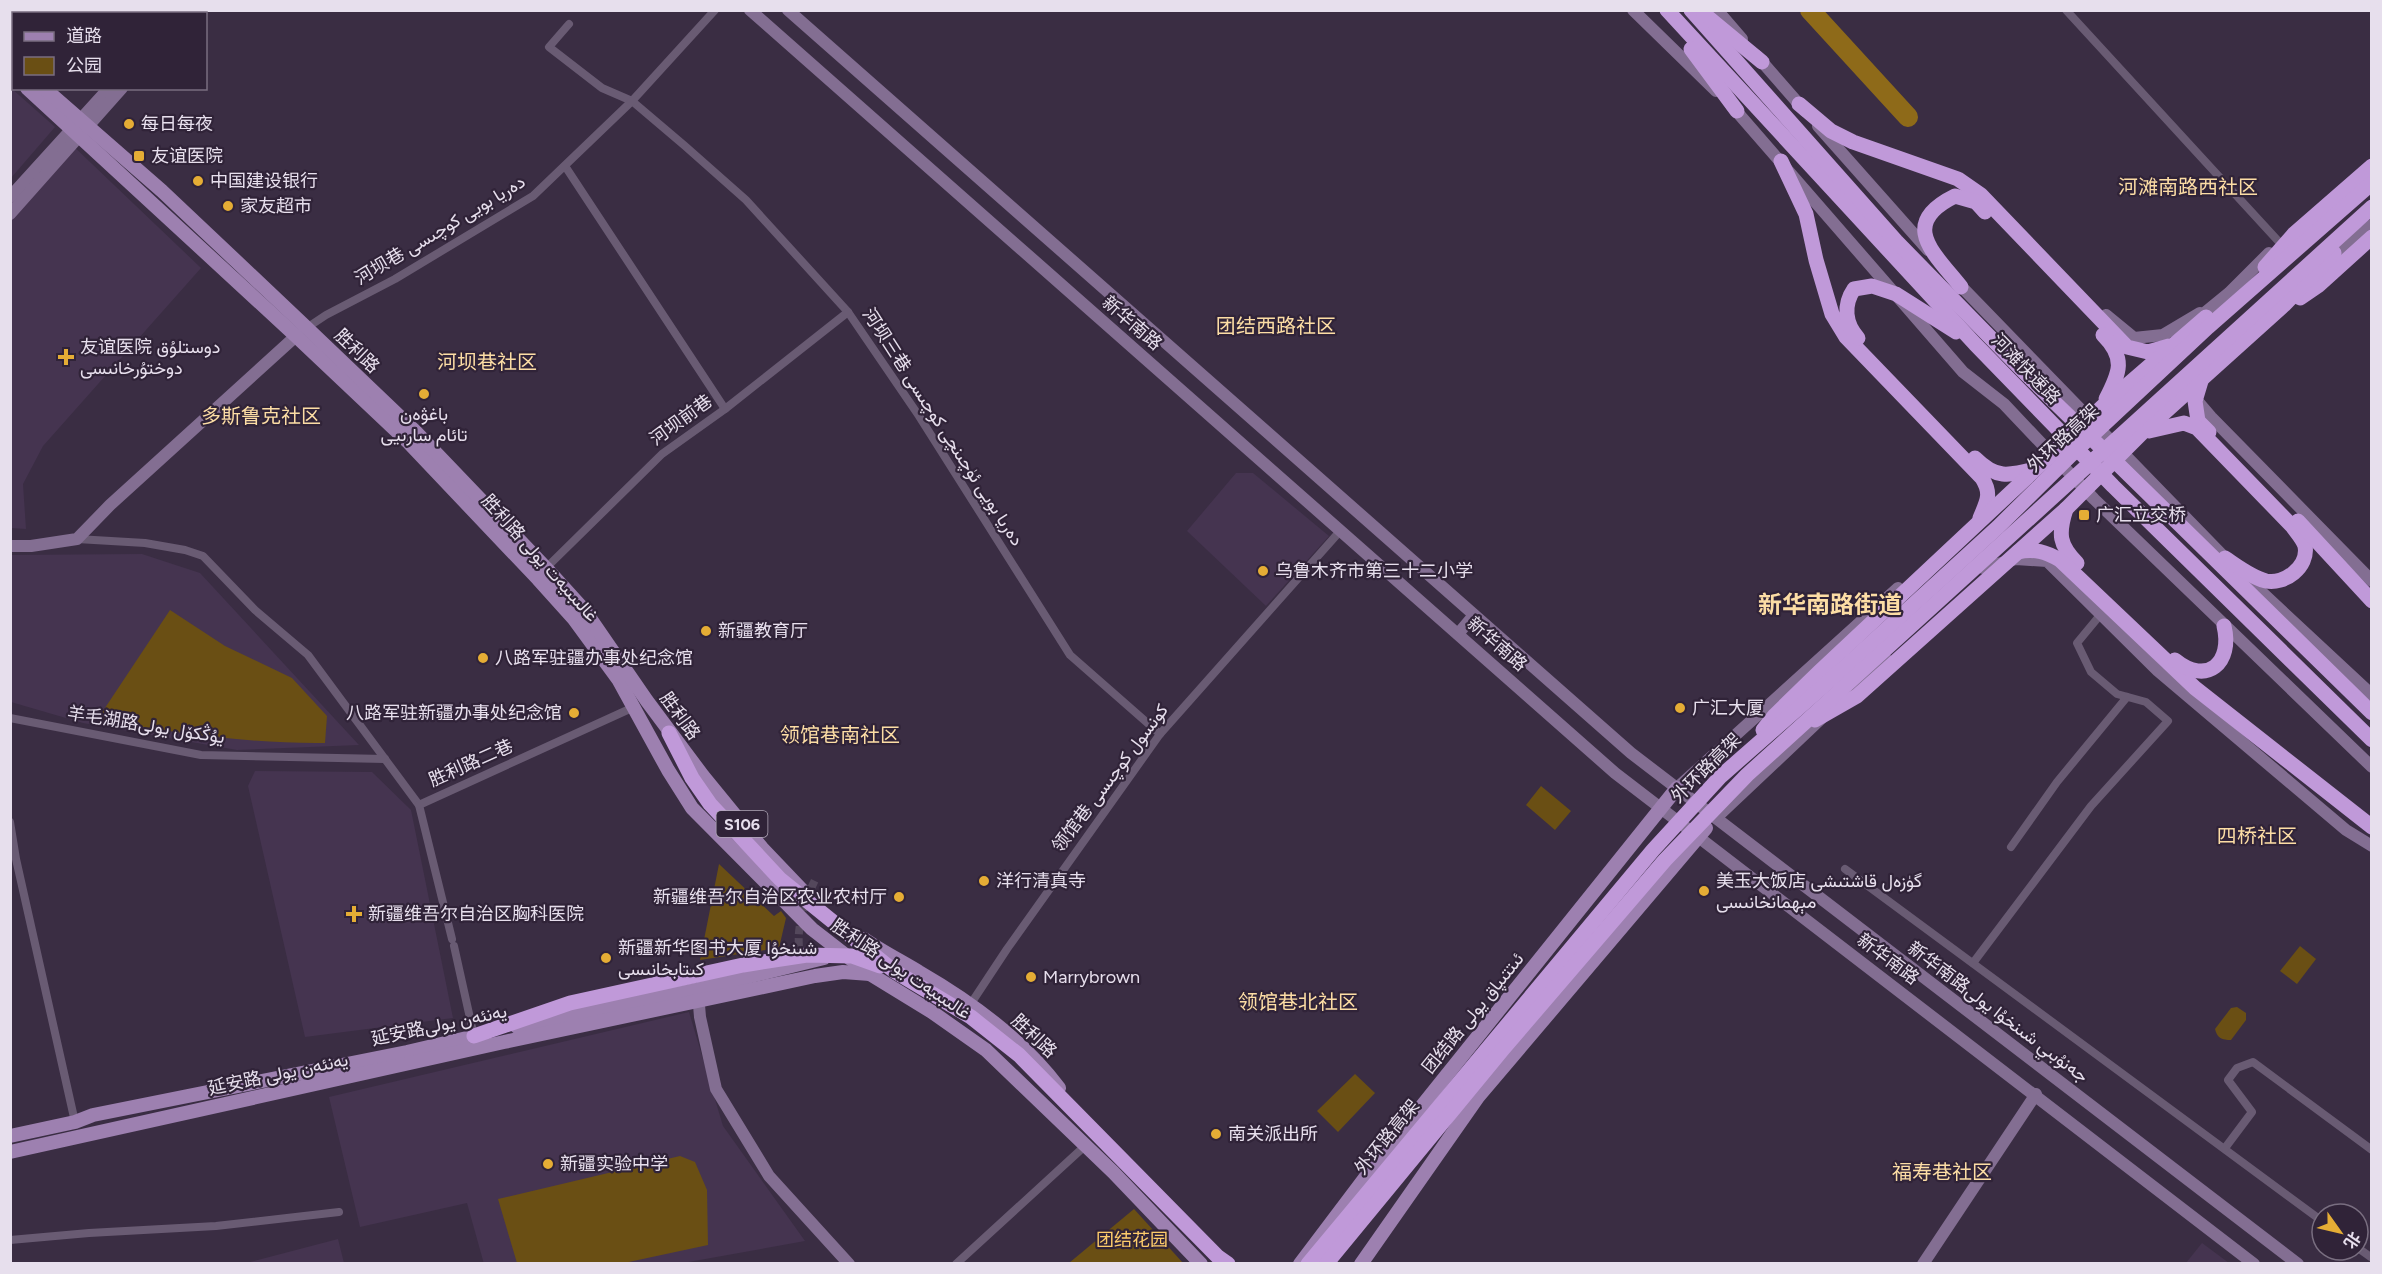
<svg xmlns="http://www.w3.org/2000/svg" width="2382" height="1274" viewBox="0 0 2382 1274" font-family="Figtree,Vazirmatn,'Noto Sans SC',sans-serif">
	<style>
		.built { fill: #453450 }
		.green { fill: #6a4f14 }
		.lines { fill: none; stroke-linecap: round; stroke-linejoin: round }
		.river { stroke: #8e6a19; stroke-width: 20 }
		.street-tunnel { stroke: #54485c; stroke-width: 8; stroke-dasharray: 8 4; stroke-linecap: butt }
		.street { stroke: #695b73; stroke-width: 8 }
		.secondary { stroke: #836e92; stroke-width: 12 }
		.primary { stroke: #9d80b0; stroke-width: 14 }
		.highway { stroke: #c099d9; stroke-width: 15 }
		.poi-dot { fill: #e5ad35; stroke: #302338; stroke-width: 2 }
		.labels { text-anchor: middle; stroke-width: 4.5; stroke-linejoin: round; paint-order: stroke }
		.shield { fill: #302338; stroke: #b0a7b7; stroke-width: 1.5 }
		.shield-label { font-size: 16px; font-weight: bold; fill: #e7dfed }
		.poi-label { font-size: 18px; fill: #e7dfed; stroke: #302338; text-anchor: start }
		.street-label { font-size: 18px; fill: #e7dfed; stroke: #302338 }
		.park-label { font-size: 18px; fill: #fdcc6b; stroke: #302338 }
		.neighbourhood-label { font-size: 20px; fill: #fcdda5; stroke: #302338 }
		.district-label { font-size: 24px; font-weight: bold; fill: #fcdda5; stroke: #302338 }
	</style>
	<rect width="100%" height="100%" fill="#3a2d43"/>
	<g class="built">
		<path d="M11,88L55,127L11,178Z"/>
		<path d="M69,142L201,268L43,446L23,484L26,529L11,528L10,218Z"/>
		<path d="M1236,473H1253L1329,536L1266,606L1187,531Z"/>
		<path d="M142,554L200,573L359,745L237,750L83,723L11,702L10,555Z"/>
		<path d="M255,771L372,772L411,810L453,1018L305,1037L248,786Z"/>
		<path d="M689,1012L723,1126L805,1241L683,1263L484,1264L467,1203L360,1227L329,1097Z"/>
		<path d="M338,1239L344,1263H246Z"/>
		<path d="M2202,1243L2229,1263H2186Z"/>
	</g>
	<g class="green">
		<path d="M170,610L225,646L292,678L327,716L325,743C249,744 172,732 97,720Z"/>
		<path d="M1541,786L1571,811L1555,830L1526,805Z"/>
		<path d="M719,864L774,916L781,911L786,918L779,948L700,960Z"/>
		<path d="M2300,946L2316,959L2297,984L2280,971Z"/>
		<path d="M2237,1007L2246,1013V1020L2231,1040C2222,1040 2217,1038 2215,1029L2231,1008Z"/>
		<path d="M1355,1074L1375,1093L1338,1132L1317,1111Z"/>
		<path d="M680,1156L695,1162L707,1190L708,1245L624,1263H517L498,1199Z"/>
		<path d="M1134,1209L1183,1263H1069Z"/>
	</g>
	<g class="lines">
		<path class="river" d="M1810,10L1908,117"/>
		<path class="street-tunnel" d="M801,958C794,933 804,902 815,880"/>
		<g class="street">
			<path d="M2066,10L2280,243"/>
			<path d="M569,24L549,47L602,88L632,101L685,146L746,200L848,312L919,416L1070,655L1160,734"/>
			<path d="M565,166L725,409"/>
			<path d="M305,329L326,315L395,279L533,196L632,101L715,10"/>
			<path d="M77,539L145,543L185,550L203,556L255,610L308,655L419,805L452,939"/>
			<path d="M546,568L662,454L725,409L848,312"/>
			<path d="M10,718L201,755L385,759"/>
			<path d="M419,805L634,707"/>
			<path d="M10,822L16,859L75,1122"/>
			<path d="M2011,847L2057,782L2127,697"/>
			<path d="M1845,869L2322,1221"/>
			<path d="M454,946L474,1036"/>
			<path d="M1973,963L2091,806L2168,721L2146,702L2117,694L2091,672L2077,643L2101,614"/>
			<path d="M970,1005L1007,949L1160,734L1341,530"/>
			<path d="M2225,1148L2252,1112L2228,1080L2237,1068L2253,1062L2372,1150"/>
			<path d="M10,1240L89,1233L216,1226L339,1212"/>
			<path d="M2358,1248L2372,1258"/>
			<path d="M956,1264L1086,1145"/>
		</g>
		<g class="secondary">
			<path d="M750,10L1615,773L2254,1264"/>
			<path d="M788,10L1631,753L2298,1264"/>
			<path d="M1633,10L1716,91"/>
			<path d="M1717,10L1742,39"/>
			<path d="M180,14L182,10"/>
			<path d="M1757,56L1805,111"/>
			<path d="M1731,105L1963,372L2004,404L2094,499L2372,767"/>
			<path d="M1818,126L1928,250"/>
			<path d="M10,197L109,88"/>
			<path d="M10,214L122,88"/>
			<path d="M2329,262L2372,225"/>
			<path d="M1956,281L2225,558L2372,695"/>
			<path d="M2106,315L2134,338L2163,335L2200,313"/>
			<path d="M2196,320L2229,293L2269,253"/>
			<path d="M2193,396L2211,417L2372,581"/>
			<path d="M10,546H31L77,539L110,505L296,336"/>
			<path d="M1983,568L2016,559L2047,561L2158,671L2346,830L2372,846"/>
			<path d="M1458,634L1474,615"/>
			<path d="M1841,700L1886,659"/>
			<path d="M1677,788L1898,588"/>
			<path d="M1716,818L1824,716"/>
			<path d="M698,993L700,1017L716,1089L769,1176L849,1264"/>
			<path d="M1923,1264L2036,1094"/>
		</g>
		<g class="primary">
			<path d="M10,59L14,61"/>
			<path d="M10,74L14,77"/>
			<path d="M27,88L296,336L408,442L538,579L574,619L618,679L668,770L692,808L812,929L870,974L932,1012L986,1050L1113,1172L1201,1264"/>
			<path d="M44,88L162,191L307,328L416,432L546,568L585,611L647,701L703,776L762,848L804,892"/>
			<path d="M864,939C881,951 901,961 919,972C971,1002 1023,1040 1059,1088"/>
			<path d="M517,1027L698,989L824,958"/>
			<path d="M10,1136L75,1122L93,1115L407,1052L484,1034"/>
			<path d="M10,1152L504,1042L815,976L843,972L870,974"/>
			<path d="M1300,1264L1377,1162L1677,788"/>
			<path d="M1361,1264L1478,1097L1706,828"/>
		</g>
		<g class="highway">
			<path d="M1667,10L1975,344L2113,486L2372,740"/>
			<path d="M1691,10L1896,241L2027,375L2372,713"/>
			<path d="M1704,14L1762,62"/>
			<path d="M1691,49L1737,111"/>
			<path d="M1799,104L1831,131L1853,142L1958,179L1981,195L2127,347L2148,352L2169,346"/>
			<path d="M1781,161L1806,214L1816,260L1832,314L1846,337L1982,478C1992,494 1987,501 1980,518"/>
			<path d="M2265,267L2294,234L2372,166"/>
			<path d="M1961,287C1934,253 1898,224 1955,196L1976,202L1985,212"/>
			<path d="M2300,298L2319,285L2372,237"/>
			<path d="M2103,335C2126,358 2120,372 2106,399"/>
			<path d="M1858,338C1845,324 1843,305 1854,289L1872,286L1896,294L1956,332"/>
			<path d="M2201,381L2195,401L2198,421L2209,432"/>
			<path d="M2149,431L2184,423L2197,428L2292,526C2297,533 2303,539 2305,546C2309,567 2284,585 2266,581C2251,577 2237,566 2225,558"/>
			<path d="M1975,458C1996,479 2008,476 2035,469"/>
			<path d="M2066,509C2058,534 2059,545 2077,563"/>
			<path d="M2298,521L2372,601"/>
			<path d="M2018,552C2034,548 2046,552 2060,560L2195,688L2372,827"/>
			<path d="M2175,660C2207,686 2233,663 2224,626"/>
			<path d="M1815,720L1857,696L2066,509L2143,432L2284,305L2334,253"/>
			<path d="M1763,730L1775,715L1819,672L2102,407L2206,317"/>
			<path d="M669,733L692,778L710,804L780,879L894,971L971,1017L1019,1055L1218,1257L1228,1264"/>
			<path d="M474,1036L570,1003L743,965L807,955L852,956L880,966"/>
			<path d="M1308,1264L1653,850L1721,776L1844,668L1998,527L2071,455L2208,327L2372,183"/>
			<path d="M1326,1264L1503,1049L1665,860L1747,775L2372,207"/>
		</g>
	</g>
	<g class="poi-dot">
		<circle cx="129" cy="124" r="6"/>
		<rect x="133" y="150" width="12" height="12" rx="3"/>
		<circle cx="198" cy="181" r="6"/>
		<circle cx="228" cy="206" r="6"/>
		<path d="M63 348h6v6h6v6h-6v6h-6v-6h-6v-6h6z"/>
		<circle cx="424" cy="394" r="6"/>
		<rect x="2078" y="509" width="12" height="12" rx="3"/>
		<circle cx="1263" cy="571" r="6"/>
		<circle cx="706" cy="631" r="6"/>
		<circle cx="483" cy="658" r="6"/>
		<circle cx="1680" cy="708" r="6"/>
		<circle cx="574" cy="713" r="6"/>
		<circle cx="984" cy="881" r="6"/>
		<circle cx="1704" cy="891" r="6"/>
		<circle cx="899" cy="897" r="6"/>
		<path d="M351 905h6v6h6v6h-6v6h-6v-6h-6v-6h6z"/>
		<circle cx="606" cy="958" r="6"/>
		<circle cx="1031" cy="977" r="6"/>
		<circle cx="1216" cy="1134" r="6"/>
		<circle cx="548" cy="1164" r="6"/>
	</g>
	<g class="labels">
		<rect class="shield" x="716.5" y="811" width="51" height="26" rx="4.5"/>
		<g class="shield-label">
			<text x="742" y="830">S106</text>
		</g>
		<g class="poi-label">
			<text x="141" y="130">每日每夜</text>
			<text x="151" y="162">友谊医院</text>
			<text x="210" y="187">中国建设银行</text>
			<text x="240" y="212">家友超市</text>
			<text x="80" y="353">友谊医院 دوستلۇق<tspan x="80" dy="21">دوختۇرخانىسى</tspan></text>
			<text x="424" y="420" text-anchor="middle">باغۋەن<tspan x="424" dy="21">تائام سارىيى</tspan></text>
			<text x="2096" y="521">广汇立交桥</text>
			<text x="1275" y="577">乌鲁木齐市第三十二小学</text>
			<text x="718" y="637">新疆教育厅</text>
			<text x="495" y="664">八路军驻疆办事处纪念馆</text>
			<text x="1692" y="714">广汇大厦</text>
			<text x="562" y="719" text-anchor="end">八路军驻新疆办事处纪念馆</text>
			<text x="996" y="887">洋行清真寺</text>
			<text x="1716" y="887">美玉大饭店 گۈزەل قاشتىشى<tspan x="1716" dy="21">مېھمانخانىسى</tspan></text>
			<text x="887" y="903" text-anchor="end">新疆维吾尔自治区农业农村厅</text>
			<text x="368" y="920">新疆维吾尔自治区胸科医院</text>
			<text x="618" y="954">新疆新华图书大厦 شىنخۇا<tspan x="618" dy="21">كىتابخانىسى</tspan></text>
			<text x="1043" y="983">Marrybrown</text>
			<text x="1228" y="1140">南关派出所</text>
			<text x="560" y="1170">新疆实验中学</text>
		</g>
		<g class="street-label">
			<text transform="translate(440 230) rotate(-31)" y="6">河坝巷 دەريا بويى كوچىسى</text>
			<text transform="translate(1132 323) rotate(41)" y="6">新华南路</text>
			<text transform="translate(357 351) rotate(44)" y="6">胜利路</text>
			<text transform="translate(2026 369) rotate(46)" y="6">河滩快速路</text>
			<text transform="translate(681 420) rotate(-36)" y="6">河坝前巷</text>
			<text transform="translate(943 427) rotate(57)" y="6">河坝三巷 دەريا بويى ئۈچىنچى كوچىسى</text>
			<text transform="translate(2063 438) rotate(-43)" y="6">外环路高架</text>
			<text transform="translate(540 558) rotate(48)" y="6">胜利路 غالىبىيەت يولى</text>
			<text transform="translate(1497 644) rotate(41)" y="6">新华南路</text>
			<text transform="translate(680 716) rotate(54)" y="6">胜利路</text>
			<text transform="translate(146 725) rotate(9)" y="6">羊毛湖路يۇڭكۆل يولى</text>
			<text transform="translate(471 763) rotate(-24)" y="6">胜利路二巷</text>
			<text transform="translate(1706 768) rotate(-45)" y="6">外环路高架</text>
			<text transform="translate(1110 778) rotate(-53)" y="6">领馆巷 كونسول كوچىسى</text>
			<text transform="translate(1888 959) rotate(37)" y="6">新华南路</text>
			<text transform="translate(901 969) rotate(34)" y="6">胜利路 غالىبىيەت يولى</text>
			<text transform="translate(1998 1012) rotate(37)" y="6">新华南路جەنۇبىي شىنخۇا يولى</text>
			<text transform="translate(1473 1013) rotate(-51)" y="6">团结路 ئىتتىپاق يولى</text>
			<text transform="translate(439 1025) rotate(-12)" y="6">延安路يەنئەن يولى</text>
			<text transform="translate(1034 1036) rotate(43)" y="6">胜利路</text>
			<text transform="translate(278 1074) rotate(-12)" y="6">延安路 يەنئەن يولى</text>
			<text transform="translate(1387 1137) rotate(-51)" y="6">外环路高架</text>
		</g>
		<g class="park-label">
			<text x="1132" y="1246">团结花园</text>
		</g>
		<g class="neighbourhood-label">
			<text x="2188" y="194">河滩南路西社区</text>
			<text x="1276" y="333">团结西路社区</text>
			<text x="487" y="369">河坝巷社区</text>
			<text x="261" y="423">多斯鲁克社区</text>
			<text x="840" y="742">领馆巷南社区</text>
			<text x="2257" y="843">四桥社区</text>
			<text x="1298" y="1009">领馆巷北社区</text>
			<text x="1942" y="1179">福寿巷社区</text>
		</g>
		<g class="district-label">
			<text x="1830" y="613">新华南路街道</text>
		</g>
	</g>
	<rect width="2382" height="1274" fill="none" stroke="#e7dfed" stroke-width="24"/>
	<rect x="12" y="12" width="195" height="78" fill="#302338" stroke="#796e80" stroke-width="1.5"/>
	<rect x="24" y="32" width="30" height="9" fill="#9d80b0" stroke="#796e80" stroke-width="1.5"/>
	<text x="66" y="42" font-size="18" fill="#e7dfed">道路</text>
	<rect x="24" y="57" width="30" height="18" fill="#6a4f14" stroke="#796e80" stroke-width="1.5"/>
	<text x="66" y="72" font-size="18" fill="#e7dfed">公园</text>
	<g transform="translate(2340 1232) rotate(124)"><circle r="28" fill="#302338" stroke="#796e80" stroke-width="1.5"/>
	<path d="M0-4.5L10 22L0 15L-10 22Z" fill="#e5ad35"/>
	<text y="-9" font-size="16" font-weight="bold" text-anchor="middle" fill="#e7dfed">北</text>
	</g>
</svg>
